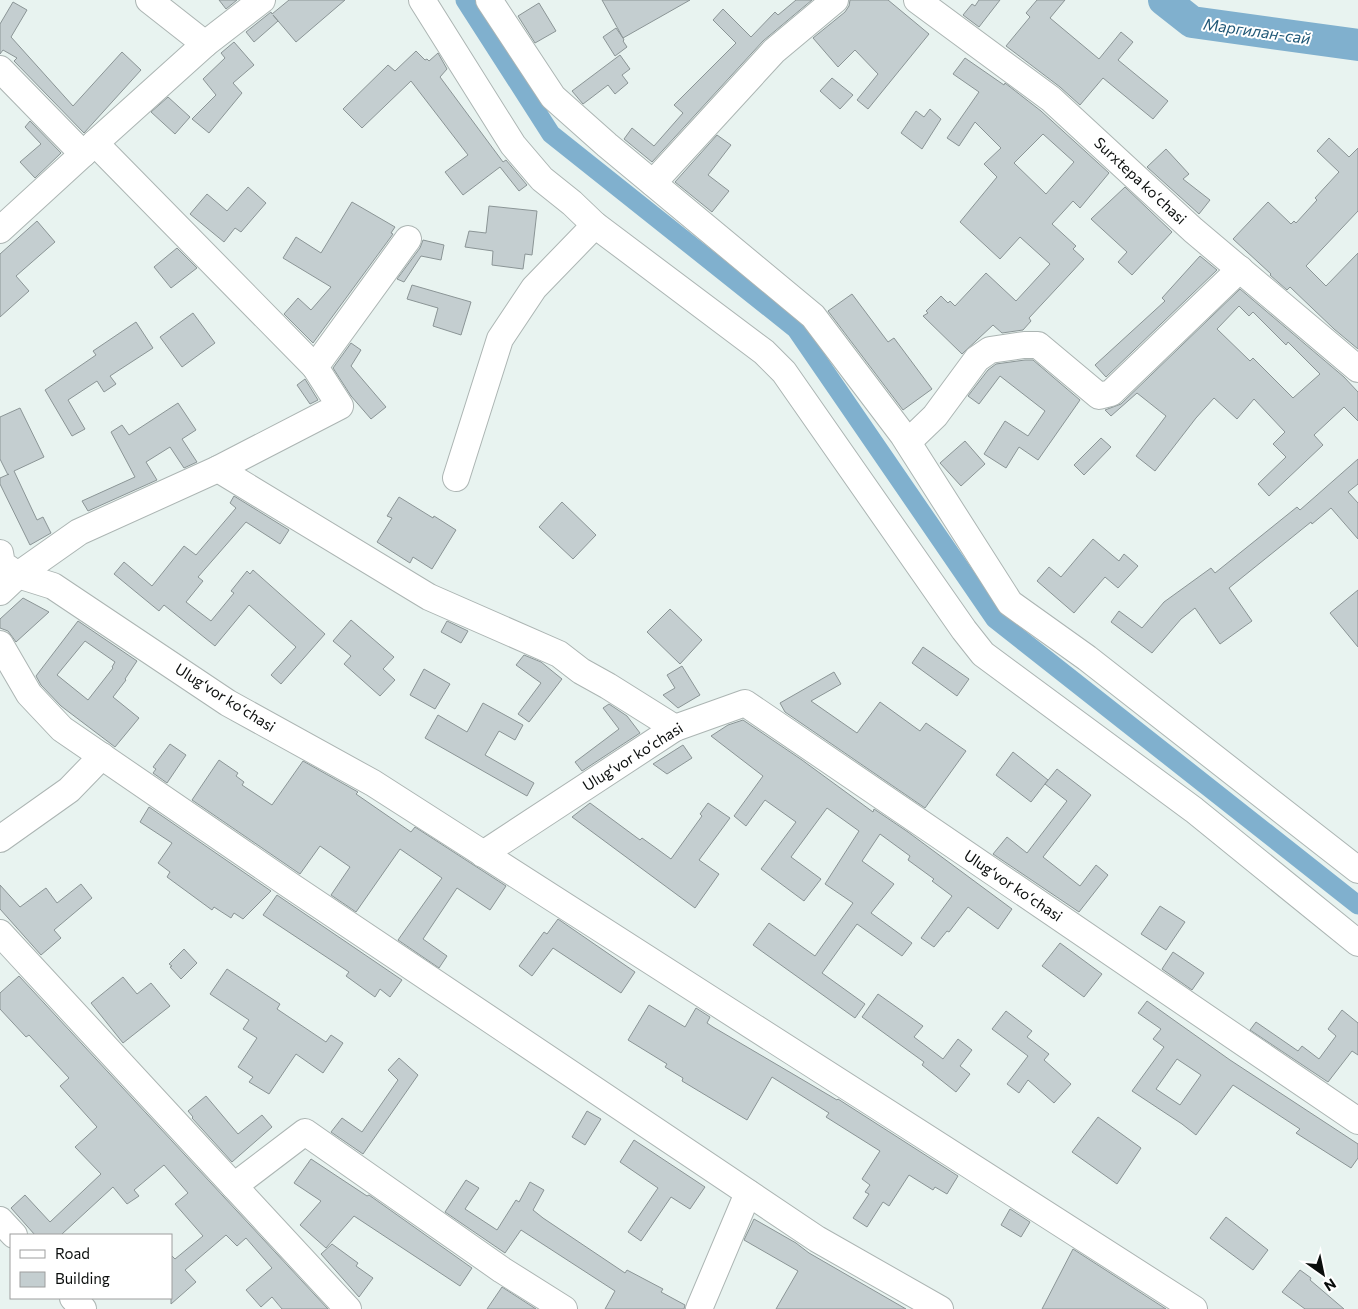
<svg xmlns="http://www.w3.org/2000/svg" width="1358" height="1309" viewBox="0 0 1358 1309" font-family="Commissioner,sans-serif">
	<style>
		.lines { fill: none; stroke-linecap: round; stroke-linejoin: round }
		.canal { stroke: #80b0ce; stroke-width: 19 }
		.river { stroke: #80b0ce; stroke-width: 32 }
		.building { fill: #c4ced0; stroke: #8b9596; fill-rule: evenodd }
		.minor-casing { stroke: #acb5b3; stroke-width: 28 }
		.minor { stroke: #fff; stroke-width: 26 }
		.labels { text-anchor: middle; stroke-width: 4; stroke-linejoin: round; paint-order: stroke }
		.street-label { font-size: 15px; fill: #0a0d0c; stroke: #fff }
		.water-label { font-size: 16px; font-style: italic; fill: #1f5776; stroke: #fff }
	</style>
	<rect width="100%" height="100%" fill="#e8f3f0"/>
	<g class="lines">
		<path class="canal" d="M465,0L551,134L796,329L995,619L1358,905"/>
		<path class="river" d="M1164,0L1192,22L1358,45"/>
	</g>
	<g class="building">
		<path d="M219,0H237L226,9Z"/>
		<path d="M289,0H345L296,42L273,15L278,21L254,42L246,32L271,12L272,14Z"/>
		<path d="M602,0H690L623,38L624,40L623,41L627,47L615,56L603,37L616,28L623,38Z"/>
		<path d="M796,0H812L763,41L652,162L624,139L632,128L654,146L683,113L674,105L736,43L713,20L723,9L751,37L775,12L778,15Z"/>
		<path d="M850,0H888L929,34L868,109L857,100L878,74L855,50L838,67L813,38L845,12L849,6Z"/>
		<path d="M979,0H1000L979,27L963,15L972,4L975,6Z"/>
		<path d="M1037,0H1065L1050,18L1099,59L1121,32L1133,42L1118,60L1168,101L1153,119L1103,78L1080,105L1060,87L1006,46L1030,17L1026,13Z"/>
		<path d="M13,2L27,10L11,37L73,106L122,52L141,70L84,133L14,61L17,58L3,50L0,54V24Z"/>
		<path d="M539,3L556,31L535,43L518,16Z"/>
		<path d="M234,42L254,65L233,83L242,93L209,133L192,119L216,95L203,79L225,58L221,53Z"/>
		<path d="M416,51L425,60L427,59L429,61L438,53L447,69L440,77L503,162L506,160L527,185L519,191L500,167L463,195L445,172L468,155L411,81L362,128L343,109L388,65L395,71Z"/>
		<path d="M620,55L630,69L622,75L628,83L615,94L608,85L583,104L572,91Z"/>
		<path d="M965,58L1004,85L1005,83L1041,111L1109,173L1080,208L1073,201L1052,224L1076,246L1073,249L1084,259L1029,318L1031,321L1023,330L1002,333L993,325L962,354L923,316L928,313L926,311L941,296L948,303L950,301L955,306L986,273L1016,301L1050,264L1020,237L1000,259L960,222L997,177L984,164L1001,148L975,122L959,146L947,138L979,92L953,74ZM1043,134L1074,162L1046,194L1014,163Z"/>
		<path d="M832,78L853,95L840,109L820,91Z"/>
		<path d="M168,97L190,117L175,134L151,112Z"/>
		<path d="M930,109L941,119L922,149L901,133L916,111L924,117Z"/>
		<path d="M30,121L61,153L35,178L20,162L41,144L25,127Z"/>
		<path d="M717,135L731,145L708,175L729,191L712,212L675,182Z"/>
		<path d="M1329,138L1349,157L1358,148V211L1306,266L1326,286L1358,253V349L1334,329L1290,287L1287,290L1270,275L1271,274L1233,239L1268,202L1291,224L1294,221L1296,223L1317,200L1315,198L1339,172L1317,151Z"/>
		<path d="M1166,149L1189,174L1183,179L1210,200L1199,214L1147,167Z"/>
		<path d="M248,187L266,203L241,232L235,228L224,242L190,214L207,194L227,211Z"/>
		<path d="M1125,187L1172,232L1132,275L1118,262L1127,252L1091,219Z"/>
		<path d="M352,202L395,227L391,233L393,234L313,343L284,314L298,298L311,310L331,287L283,258L296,237L321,253Z"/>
		<path d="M489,206L537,211L532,255L525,254L523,269L492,265L493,251L465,247L469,231L486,233Z"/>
		<path d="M37,221L55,242L16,276L29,291L0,317V254Z"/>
		<path d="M423,240L444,245L441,260L421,256L404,282L397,279L420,248Z"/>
		<path d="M177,248L197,268L171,288L154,267Z"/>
		<path d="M1200,256L1217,270L1106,377L1095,365L1165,301L1162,298Z"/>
		<path d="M412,285L471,302L461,335L433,326L438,308L407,299Z"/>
		<path d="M1240,289L1344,377L1358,392V421L1344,407L1314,435L1323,445L1269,496L1258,484L1286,457L1273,444L1285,432L1254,399L1237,419L1214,398L1196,418L1155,471L1136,456L1166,416L1137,393L1111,416L1105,410L1121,404ZM1239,306L1249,316L1253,312L1286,345L1288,342L1320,374L1293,398L1253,358L1250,361L1217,329Z"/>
		<path d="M852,294L888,342L894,338L932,389L903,410L828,311Z"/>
		<path d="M193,313L215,343L182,367L160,337Z"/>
		<path d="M136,322L153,348L110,376L116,384L104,392L97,381L68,400L85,429L72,436L45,390L96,355L93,351Z"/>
		<path d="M351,343L361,350L351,366L386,407L371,419L351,396L333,368Z"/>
		<path d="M1025,360H1033L1080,400L1038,460L1019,447L1006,468L984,454L1005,421L1028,436L1045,411L1000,376L979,404L968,396L988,370L996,364Z"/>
		<path d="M305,379L318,400L310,404L297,385Z"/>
		<path d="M178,403L196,430L182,439L197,462L184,468L170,447L146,462L157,480L88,511L82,501L135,477L111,432L122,425L129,435Z"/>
		<path d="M20,408L44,457L14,471L37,520L43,517L51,533L30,545L0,484V478L9,474L8,475L0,459V417Z"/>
		<path d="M1101,438L1111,447L1084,475L1074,465Z"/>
		<path d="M965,441L985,464L961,486L940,463Z"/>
		<path d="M1358,459V484L1348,492L1358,503V539L1331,508L1312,524L1311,522L1229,588L1252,621L1220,644L1195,608L1181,619L1152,653L1111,622L1119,611L1142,628L1164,602L1211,568L1215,573L1297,507L1300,510Z"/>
		<path d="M234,496L289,530L280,544L246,522L198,577L203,581L186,602L211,621L234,593L231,591L247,571L250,574L253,570L325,634L281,684L271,675L296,647L249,605L215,646L164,605L159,611L114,574L124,562L152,586L184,546L196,555L236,508L230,503Z"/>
		<path d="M399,497L433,518L434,516L456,530L432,569L413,557L410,563L377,542L392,518L387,516Z"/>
		<path d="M562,502L596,535L573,559L539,527Z"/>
		<path d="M1093,539L1119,561L1124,554L1138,566L1118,588L1105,577L1074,613L1037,581L1049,567L1061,577Z"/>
		<path d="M1358,590V647L1330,613Z"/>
		<path d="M23,598L49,612L16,642L8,631L0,628V619Z"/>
		<path d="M670,609L702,640L680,664L647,632Z"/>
		<path d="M351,620L394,657L383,669L395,680L380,696L344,664L351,656L333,641Z"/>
		<path d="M78,621L137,661L125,679L126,680L113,697L139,718L115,747L61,706L41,685L36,676ZM85,641L115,662L112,667L113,668L88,700L57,675Z"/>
		<path d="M447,621L468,631L461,643L441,632Z"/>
		<path d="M923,647L969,679L957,696L912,663Z"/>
		<path d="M524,655L541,662L562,679L529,722L518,714L541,683L516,665Z"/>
		<path d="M682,666L700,695L678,708L663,695L675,688L667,675Z"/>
		<path d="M424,669L450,684L435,709L410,695Z"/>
		<path d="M834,672L841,684L811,701L857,733L880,702L920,731L926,723L966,751L925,808L785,712L780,703Z"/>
		<path d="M483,703L523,725L515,740L499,731L485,755L534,783L527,796L425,738L438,715L467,732Z"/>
		<path d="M609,704L627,716L640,733L582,771L575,762L619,729L603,708Z"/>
		<path d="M743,720L802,760L873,812L874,809L908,832L1012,909L998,929L968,907L949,932L947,931L934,947L921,938L952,896L932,881L934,879L908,860L910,856L880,834L862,861L894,884L871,913L912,943L902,956L857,924L822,973L865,1004L855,1018L753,945L769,923L815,956L853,903L825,884L859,831L827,808L791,857L821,879L804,901L761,869L796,822L765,800L746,826L734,816L763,776L711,736L728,725Z"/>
		<path d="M170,744L186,755L167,783L153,773L156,769L153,767Z"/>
		<path d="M683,745L692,758L667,774L653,764Z"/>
		<path d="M1013,752L1048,780L1031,802L996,775Z"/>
		<path d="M219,760L238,773L236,776L244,782L242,785L272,805L303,761L358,792L356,794L411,832L415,827L506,886L490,910L457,888L423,939L447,956L439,968L398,940L442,878L400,849L356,912L331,895L350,867L320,846L300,874L192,800Z"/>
		<path d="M1057,769L1091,795L1043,857L1080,886L1096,865L1108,875L1079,912L993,854L1007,837L1027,853L1067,801L1045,784Z"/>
		<path d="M590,803L640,840L642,838L671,859L702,816L700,814L708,803L730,818L699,860L719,874L695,908L572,817Z"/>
		<path d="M149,807L271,891L243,919L234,913L231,918L214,907L212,910L167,877L170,872L158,863L172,843L140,822Z"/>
		<path d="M81,884L92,898L54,930L61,938L41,955L0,909V885L20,907L46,888L57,903Z"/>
		<path d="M277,895L402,980L390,997L380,989L375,997L346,976L349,972L263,915Z"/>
		<path d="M1160,906L1185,922L1166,950L1141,934Z"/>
		<path d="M558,919L635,972L621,993L553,948L532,976L519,966L544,932L547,934Z"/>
		<path d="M1060,943L1102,974L1084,997L1042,966Z"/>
		<path d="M184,949L197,963L181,979L170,967L172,966L169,964Z"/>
		<path d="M1173,952L1204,973L1192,990L1162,969Z"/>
		<path d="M227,969L280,1004L277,1009L326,1042L331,1035L343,1043L323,1073L296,1054L269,1094L249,1082L253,1077L238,1067L257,1038L243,1029L249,1020L210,994Z"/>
		<path d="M19,976L223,1196L328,1309H282L272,1297L261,1307L246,1290L272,1268L246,1238L237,1246L226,1235L185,1270L196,1282L171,1304V1255L175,1259L203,1236L175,1204L188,1193L164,1165L134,1190L139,1196L127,1204L113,1187L62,1234L63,1235H35L11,1208L25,1195L50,1222L101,1174L75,1147L97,1127L60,1086L69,1078L29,1035L26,1037L0,1009V993Z"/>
		<path d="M123,977L137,994L151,983L170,1006L123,1043L91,1003Z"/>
		<path d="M878,994L923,1026L914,1037L943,1059L958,1039L972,1050L960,1066L970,1074L956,1092L922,1065L924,1062L862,1017Z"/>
		<path d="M1147,1001L1230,1060L1358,1144V1158L1351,1168L1296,1133L1300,1129L1233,1085L1196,1135L1182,1124L1132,1091L1164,1047L1153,1039L1161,1029L1138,1013ZM1177,1059L1201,1075L1180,1105L1156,1089Z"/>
		<path d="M649,1005L685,1027L696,1008L710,1017L707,1023L713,1027L837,1100L838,1099L958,1176L947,1194L935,1187L933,1190L909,1175L889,1206L883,1202L867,1227L853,1218L869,1194L865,1192L870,1185L862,1179L880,1151L826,1117L829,1113L772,1077L747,1120L682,1081L683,1078L665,1067L667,1064L628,1040Z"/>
		<path d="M1342,1010L1358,1023V1055L1352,1051L1328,1082L1250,1030L1256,1022L1298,1051L1302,1046L1319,1059L1336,1036L1328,1029Z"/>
		<path d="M1006,1011L1032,1031L1027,1037L1049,1054L1044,1060L1071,1084L1054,1103L1028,1080L1019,1093L1007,1084L1028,1056L992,1029Z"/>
		<path d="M399,1058L418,1075L363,1154L331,1132L342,1118L362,1132L398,1080L388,1070Z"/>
		<path d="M206,1096L238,1134L262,1115L272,1127L232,1162L192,1118L193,1117L188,1111Z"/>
		<path d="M587,1111L601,1119L585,1145L572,1137Z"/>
		<path d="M1098,1117L1141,1148L1117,1184L1072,1152Z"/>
		<path d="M634,1140L705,1187L690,1209L671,1197L641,1241L628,1232L658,1188L620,1162Z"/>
		<path d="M311,1159L367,1196L369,1195L472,1268L460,1286L354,1216L326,1248L300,1225L321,1201L294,1183Z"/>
		<path d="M466,1180L479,1188L465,1209L497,1230L516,1200L519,1202L530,1182L544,1190L533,1210L543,1218L625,1273L627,1270L663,1289L661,1292L685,1305L684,1309H605L615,1291L521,1230L505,1253L445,1212Z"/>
		<path d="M1010,1209L1030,1222L1021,1237L1001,1225Z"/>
		<path d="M1226,1217L1268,1250L1253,1270L1210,1238Z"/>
		<path d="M754,1219L796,1243L809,1253L906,1309H776L798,1271L744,1240Z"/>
		<path d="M332,1244L358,1263L356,1266L373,1278L359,1297L321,1254Z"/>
		<path d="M1073,1249L1166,1309H1042Z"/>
		<path d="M1300,1270L1311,1278L1310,1280L1344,1309H1305L1282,1292Z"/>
		<path d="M502,1287L536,1309H487Z"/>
	</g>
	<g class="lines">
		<defs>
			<g id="minor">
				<path d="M149,0L205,44"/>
				<path d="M262,0L205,44L95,143L315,367"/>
				<path d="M422,0L513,145L542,179L572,203L595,225L764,352L784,372L964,630L983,654L1194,810L1358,943"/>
				<path d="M489,0L553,97L607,145L813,316L903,435L1010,603L1087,658L1358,870"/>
				<path d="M917,0L1051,99L1193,230L1358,369"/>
				<path d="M0,69L83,154"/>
				<path d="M653,183L774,51L835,0"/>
				<path d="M0,230L95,143"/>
				<path d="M908,442L935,416L977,359L990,350L1024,345H1038L1099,396L1111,393L1240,269"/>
				<path d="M218,469L340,406L315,367L408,239"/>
				<path d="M456,478L500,339L534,288L595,225"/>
				<path d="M0,553L2,564L18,575L53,586L228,703L373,783L1194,1309"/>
				<path d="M0,592L18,575L79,532L218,469L429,597L559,654L581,671L608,686L675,728"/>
				<path d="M0,644L29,694L62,729L291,886L817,1239L940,1309"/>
				<path d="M0,839L69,790L102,756"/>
				<path d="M483,854L675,728L745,703L1358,1121"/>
				<path d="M0,933L234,1186L305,1132L502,1270L564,1309"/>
				<path d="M234,1186L348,1309"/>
				<path d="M0,1220L14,1235"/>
				<path d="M73,1298L83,1309"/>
				<path d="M699,1309L748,1193"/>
			</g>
		</defs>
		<use href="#minor" class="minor-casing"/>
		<use href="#minor" class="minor"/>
	</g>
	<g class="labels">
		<g class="street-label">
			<text transform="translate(1140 181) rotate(43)" y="5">Surxtepa koʻchasi</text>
			<text transform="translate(225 698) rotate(32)" y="5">Ulugʻvor koʻchasi</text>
			<text transform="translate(633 757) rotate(-32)" y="5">Ulugʻvor koʻchasi</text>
			<text transform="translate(1013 886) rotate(34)" y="5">Ulugʻvor koʻchasi</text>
		</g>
		<g class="water-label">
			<text transform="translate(1257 31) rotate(8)" y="6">Маргилан-сай</text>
		</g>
	</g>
	<rect x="10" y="1234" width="162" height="65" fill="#ffffff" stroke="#9d9e9e"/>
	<rect x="20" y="1250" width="25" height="8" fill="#ffffff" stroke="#9d9e9e"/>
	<text x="55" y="1259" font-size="15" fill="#0a0d0c">Road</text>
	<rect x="20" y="1272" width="25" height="15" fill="#c4ced0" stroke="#9d9e9e"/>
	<text x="55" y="1284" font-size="15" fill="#0a0d0c">Building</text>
	<g transform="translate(1323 1274) rotate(147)" stroke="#ffffff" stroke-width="4" paint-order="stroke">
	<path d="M0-4L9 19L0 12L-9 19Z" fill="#0a0d0c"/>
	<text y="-8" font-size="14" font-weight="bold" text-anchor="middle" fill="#0a0d0c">N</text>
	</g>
</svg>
